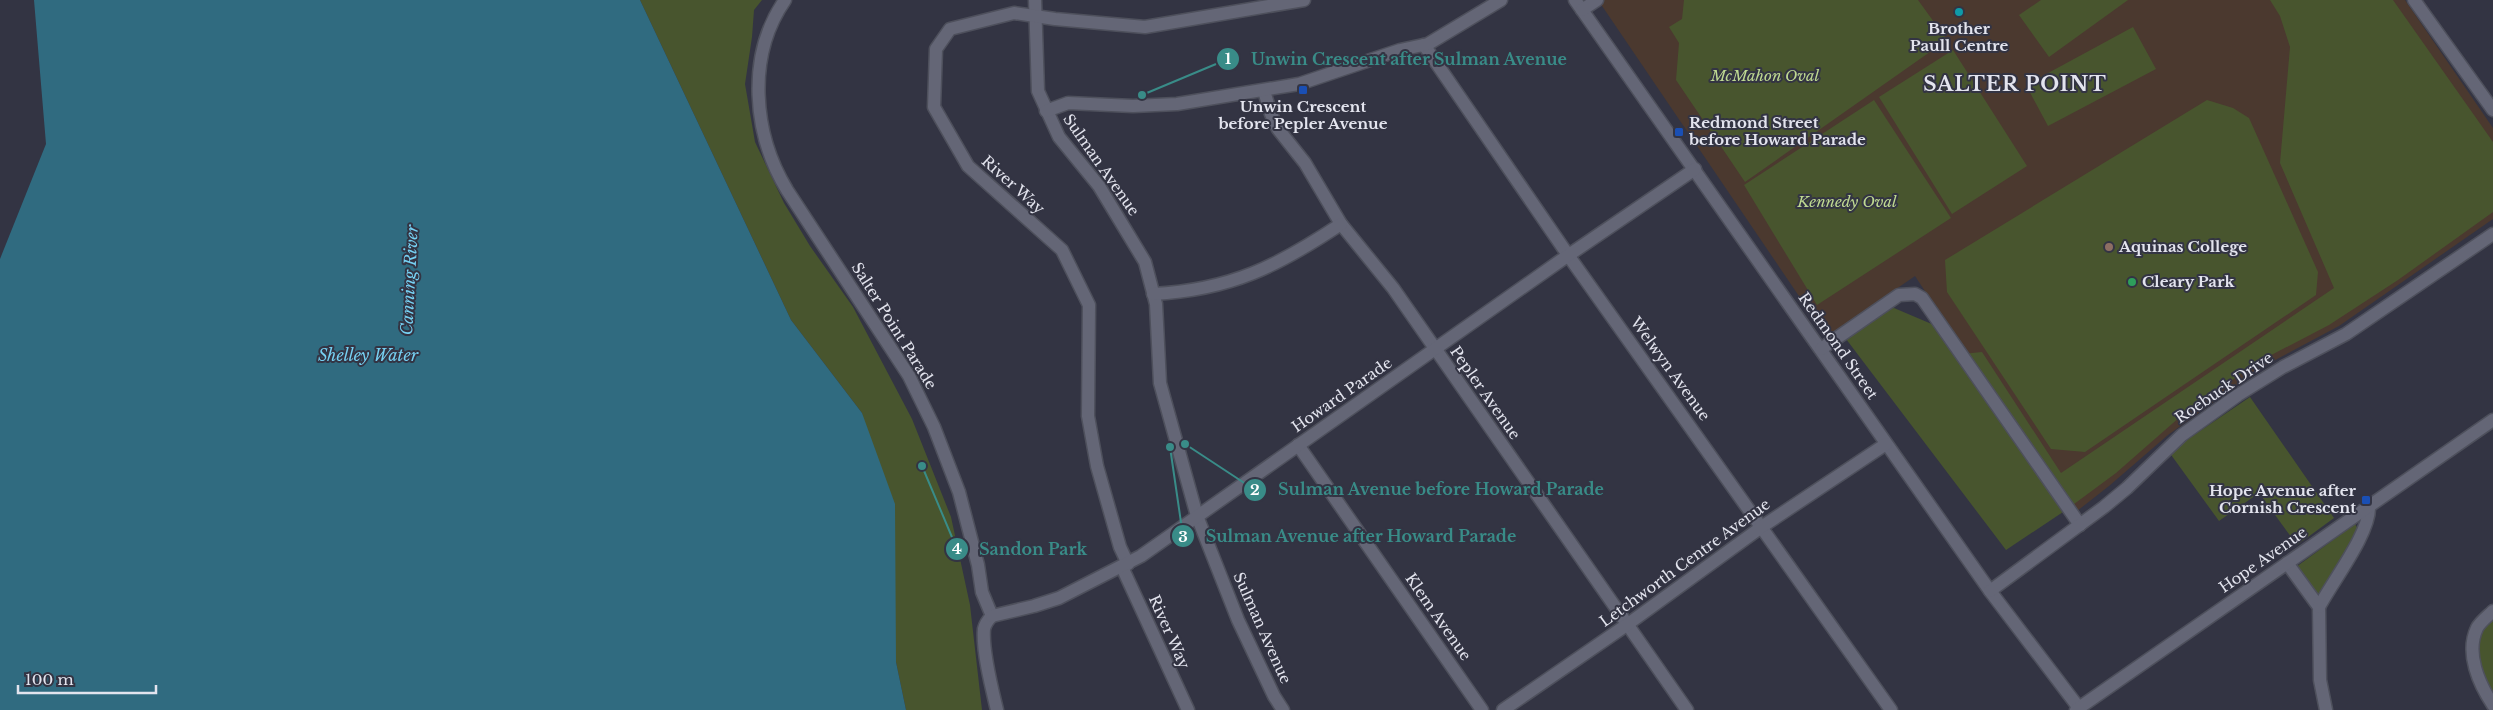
<svg xmlns="http://www.w3.org/2000/svg" width="2493" height="710" viewBox="0 0 2493 710" font-family="'Libre Baskerville',serif">
	<style>
		.education { fill: #4b392f }
		.green { fill: #48552e }
		.water { fill: #306b80 }
		.lines { fill: none; stroke-linecap: round; stroke-linejoin: round }
		.minor-casing { stroke: #4e505c; stroke-width: 15 }
		.minor { stroke: #646676; stroke-width: 12 }
		.culture-dot { fill: #0f9aa8; stroke: #333443; stroke-width: 2 }
		.transit-dot { fill: #1a4fb4; stroke: #333443; stroke-width: 2 }
		.education-dot { fill: #8d6e63; stroke: #333443; stroke-width: 2 }
		.leisure-dot { fill: #2e9e5b; stroke: #333443; stroke-width: 2 }
		.labels { text-anchor: middle; stroke-width: 4; stroke-linejoin: round; paint-order: stroke }
		.poi-label { font-size: 15px; font-weight: bold; fill: #e3e4ee; stroke: #333443; text-anchor: start }
		.park-label { font-size: 15px; font-style: italic; fill: #bfd991; stroke: #333443 }
		.street-label { font-size: 15px; fill: #e3e4ee; stroke: #333443 }
		.water-label { font-size: 16px; font-style: italic; fill: #76d1f3; stroke: #333443 }
		.district-label { font-size: 20px; font-weight: bold; letter-spacing: 1px; fill: #e3e4ee; stroke: #333443 }
		.leader { fill: none; stroke: #398c88; stroke-width: 2 }
		.callout-dot { fill: #398c88; stroke: #333443; stroke-width: 2 }
		.mark-label { font-size: 15px; text-anchor: middle; font-weight: bold; fill: #fff }
		.callout-label { font-size: 16px; text-anchor: middle; font-weight: bold; fill: #398c88; stroke: #333443; stroke-width: 4; stroke-linejoin: round; paint-order: stroke }
	</style>
	<rect width="100%" height="100%" fill="#333443"/>
	<path class="education" d="M1598,0H2405L2493,128V219L2339,326L2262,367L2168,435L2109,486L2072,515L1915,276L1834,332L1822,330Z"/>
	<g class="green">
		<path d="M640,0H762L754,10L752,37L745,84L755,142L784,203L810,246L853,307L912,419L951,517L970,605L982,710H906L896,662L862,413L791,320Z"/>
		<path d="M1684,0H1918L1947,40L1745,182L1676,80L1679,43L1669,27L1682,19Z"/>
		<path d="M2041,0H2128L2049,57L2019,15Z"/>
		<path d="M2270,0H2393L2493,142V212L2398,280L2329,325L2258,362L2181,416L2116,473L2066,510L2006,550L1840,331L1867,311L1894,308L1934,325L1962,354L1982,352L2061,473L2334,288L2280,163L2290,47L2280,16Z"/>
		<path d="M2133,27L2156,69L2048,126L2026,85Z"/>
		<path d="M1953,50L2027,166L1952,214L1879,97Z"/>
		<path d="M1874,100L1951,218L1817,305L1744,185Z"/>
		<path d="M2207,100L2233,108L2249,118L2318,272L2316,295L2085,452L2051,449L1947,292L1945,260Z"/>
		<path d="M2250,397L2334,518L2297,545L2259,493L2219,521L2169,452Z"/>
		<path d="M2355,524L2358,529L2317,598L2296,567Z"/>
		<path d="M2493,614V701L2475,654L2480,629Z"/>
	</g>
	<path class="water" d="M34,0H640L791,320L862,413L895,504L896,662L906,710H0V259L46,144Z"/>
	<g class="lines">
		<defs>
			<g id="minor">
				<path d="M785,0C746,56 753,134 787,190L909,376L934,427L959,492L978,565L982,592L992,616C988,620 985,624 984,629C982,651 992,689 997,710"/>
				<path d="M1035,0L1038,91L1059,137L1099,186L1145,262L1156,304L1160,383L1197,516L1238,620L1274,696L1283,710"/>
				<path d="M1575,0L1990,591L2079,708"/>
				<path d="M2414,0L2493,110"/>
				<path d="M1582,10L1597,0"/>
				<path d="M1424,45L1568,255L1891,710"/>
				<path d="M1264,91L1271,114L1278,129L1305,163L1341,224L1393,288L1687,710"/>
				<path d="M1046,111L1068,103L1133,106L1177,104L1299,84L1400,50L1428,44L1501,0"/>
				<path d="M1153,294C1231,290 1278,266 1341,224"/>
				<path d="M1821,349L1899,295L1915,294L1922,298L2080,525"/>
				<path d="M1298,445L1482,710"/>
				<path d="M2287,563L2319,607L2320,680L2326,710"/>
				<path d="M1128,564L1120,547L1097,466L1088,416L1089,305L1062,250L968,166L934,107L936,49L950,29L1014,13L1055,19L1145,27L1304,0"/>
				<path d="M1122,567L1188,710"/>
				<path d="M1990,591L2104,507L2127,488L2182,435L2238,395L2283,367L2346,334L2493,234"/>
				<path d="M2319,607C2332,582 2371,532 2369,506"/>
				<path d="M2493,611C2488,616 2480,622 2477,628C2465,653 2479,684 2493,705"/>
				<path d="M992,616L1034,606L1059,598L1141,556L1560,261L1695,169"/>
				<path d="M1503,710L1628,624L1763,526L1886,444"/>
				<path d="M2076,710L2493,420"/>
			</g>
		</defs>
		<use href="#minor" class="minor-casing"/>
		<use href="#minor" class="minor"/>
	</g>
	<circle class="culture-dot" cx="1959" cy="12" r="5"/>
	<g class="transit-dot">
		<rect x="1298" y="85" width="10" height="10" rx="2.5"/>
		<rect x="1674" y="127" width="10" height="10" rx="2.5"/>
		<rect x="2361" y="495" width="10" height="10" rx="2.5"/>
	</g>
	<circle class="education-dot" cx="2109" cy="247" r="5"/>
	<circle class="leisure-dot" cx="2132" cy="282" r="5"/>
	<g class="labels">
		<g class="poi-label">
			<text x="1959" y="34" text-anchor="middle">Brother<tspan x="1959" dy="17">Paull Centre</tspan></text>
			<text x="1303" y="112" text-anchor="middle">Unwin Crescent<tspan x="1303" dy="17">before Pepler Avenue</tspan></text>
			<text x="1689" y="128">Redmond Street<tspan x="1689" dy="17">before Howard Parade</tspan></text>
			<text x="2119" y="252">Aquinas College</text>
			<text x="2142" y="287">Cleary Park</text>
			<text x="2356" y="496" text-anchor="end">Hope Avenue after<tspan x="2356" dy="17">Cornish Crescent</tspan></text>
		</g>
		<g class="park-label">
			<text x="1765" y="81">McMahon Oval</text>
			<text x="1847" y="207">Kennedy Oval</text>
		</g>
		<g class="street-label">
			<text transform="translate(1101 165) rotate(55)" y="5">Sulman Avenue</text>
			<text transform="translate(1013 185) rotate(42)" y="5">River Way</text>
			<text transform="translate(894 326) rotate(58)" y="5">Salter Point Parade</text>
			<text transform="translate(1838 346) rotate(55)" y="5">Redmond Street</text>
			<text transform="translate(1670 369) rotate(54)" y="5">Welwyn Avenue</text>
			<text transform="translate(2224 388) rotate(-34)" y="5">Roebuck Drive</text>
			<text transform="translate(1485 393) rotate(55)" y="5">Pepler Avenue</text>
			<text transform="translate(1342 395) rotate(-35)" y="5">Howard Parade</text>
			<text transform="translate(2263 560) rotate(-35)" y="5">Hope Avenue</text>
			<text transform="translate(1685 563) rotate(-36)" y="5">Letchworth Centre Avenue</text>
			<text transform="translate(1438 617) rotate(55)" y="5">Klem Avenue</text>
			<text transform="translate(1262 628) rotate(66)" y="5">Sulman Avenue</text>
			<text transform="translate(1169 632) rotate(66)" y="5">River Way</text>
		</g>
		<g class="water-label">
			<text transform="translate(409 280) rotate(-87)" y="6">Canning River</text>
			<text x="368" y="361">Shelley Water</text>
		</g>
		<g class="district-label">
			<text x="2015" y="91">SALTER POINT</text>
		</g>
	</g>
	<path class="leader" d="M1142 95L1228 59M1185 444L1255 490M1170 447L1183 536M922 466L957 549"/>
	<g class="callout-dot">
		<circle cx="1142" cy="95" r="5"/>
		<circle cx="1185" cy="444" r="5"/>
		<circle cx="1170" cy="447" r="5"/>
		<circle cx="922" cy="466" r="5"/>
		<circle cx="1228" cy="59" r="12"/>
		<circle cx="1255" cy="490" r="12"/>
		<circle cx="1183" cy="536" r="12"/>
		<circle cx="957" cy="549" r="12"/>
	</g>
	<g class="mark-label">
		<text x="1228" y="64">1</text>
		<text x="1255" y="495">2</text>
		<text x="1183" y="542">3</text>
		<text x="957" y="554">4</text>
	</g>
	<g class="callout-label">
		<text x="1409" y="65">Unwin Crescent after Sulman Avenue</text>
		<text x="1441" y="495">Sulman Avenue before Howard Parade</text>
		<text x="1361" y="542">Sulman Avenue after Howard Parade</text>
		<text x="1033" y="555">Sandon Park</text>
	</g>
	<path d="M18 685v8h138v-8" fill="none" stroke="#e3e4ee" stroke-width="2.5"/>
	<text x="25" y="685" font-size="15" fill="#e3e4ee" stroke="#333443" stroke-width="4" paint-order="stroke">100 m</text>
</svg>
